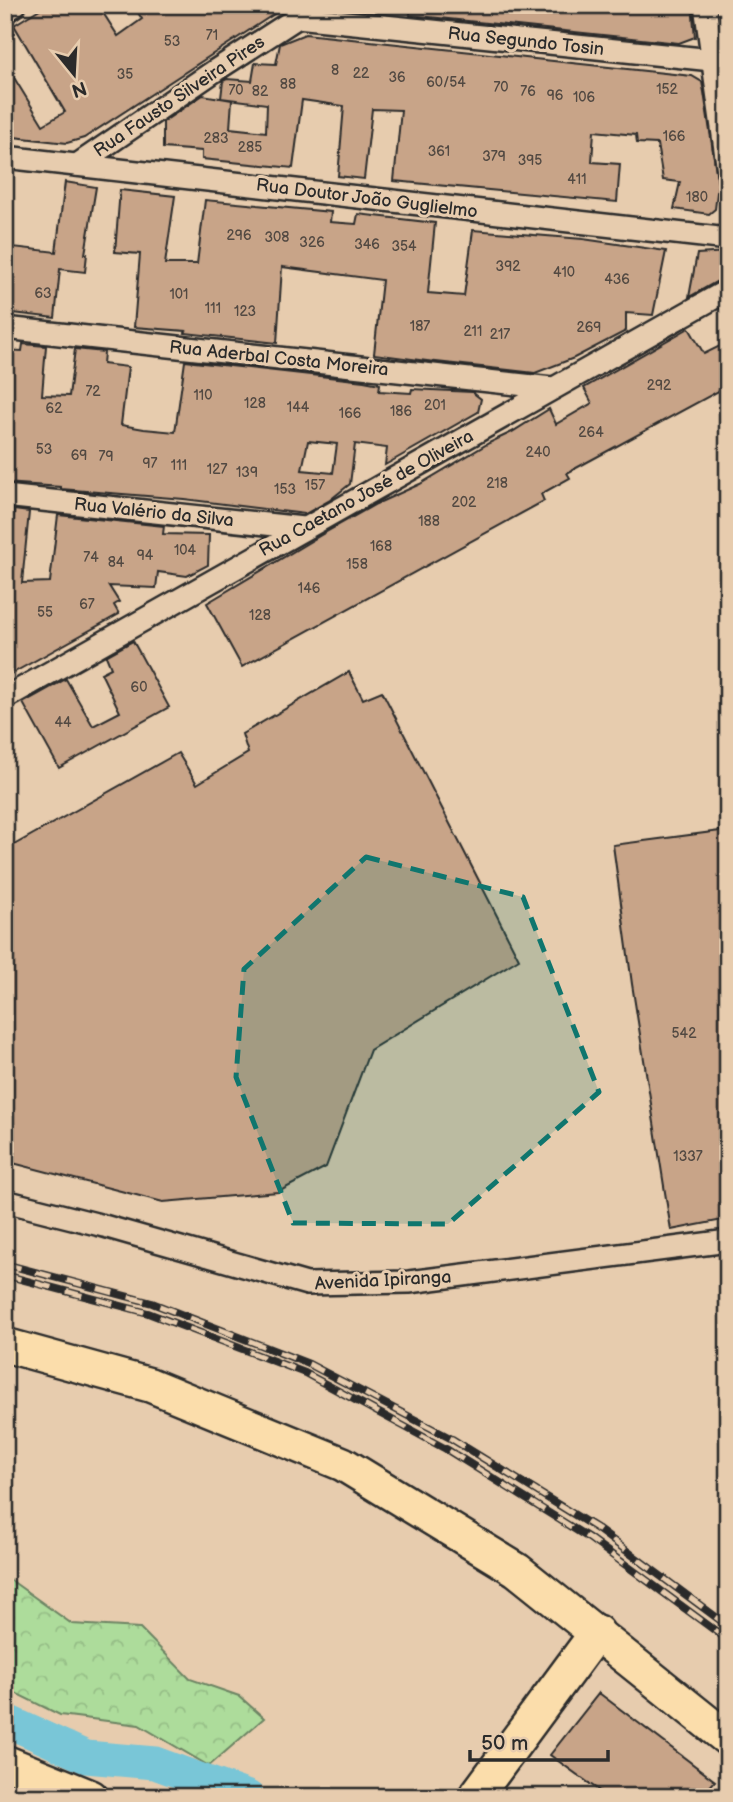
<svg xmlns="http://www.w3.org/2000/svg" width="733" height="1802" viewBox="0 0 733 1802" font-family="'Balsamiq Sans',sans-serif">
	<style>
		.forest { fill: url(#forest-crowns); stroke: #6c8463; stroke-width: 2 }
		.lines { fill: none; stroke-linecap: round; stroke-linejoin: round }
		.river { stroke: #79c6d7; stroke-width: 33 }
		.building { fill: #c8a488; stroke: #2b2b2b; stroke-width: 2; fill-rule: evenodd }
		.minor-casing { stroke: #2b2b2b; stroke-width: 26 }
		.primary-casing { stroke: #2b2b2b; stroke-width: 38 }
		.minor { stroke: #e7ccae; stroke-width: 21 }
		.primary { stroke: #fbddab; stroke-width: 33 }
		.rail-casing { stroke: #2b2b2b; stroke-width: 8 }
		.rail { stroke: #e7ccae; stroke-width: 5; stroke-dasharray: 16; stroke-linecap: butt }
		.marked { fill: #0f766e; fill-opacity: 0.2; stroke: #0f766e; stroke-width: 5; stroke-dasharray: 14 9; stroke-linejoin: round }
		.labels { text-anchor: middle; stroke-width: 6; stroke-linejoin: round; paint-order: stroke }
		.number-label { font-size: 14px; fill: #524942 }
		.street-label { font-size: 18px; fill: #2b2b2b; stroke: #e7ccae }
	</style>
	<defs>
		<pattern id="forest-crowns" width="20" height="18" patternUnits="userSpaceOnUse" patternTransform="scale(1.75)"><rect width="20" height="18" fill="#addc9b"/><path d="M2 6a3 3 0 1 1 6 0M12 15a3 3 0 1 1 6 0" fill="none" stroke="#95bd86"/></pattern>
	</defs>
	<rect width="100%" height="100%" fill="#e7ccae"/>
	<filter id="ink" filterUnits="userSpaceOnUse"><feTurbulence type="fractalNoise" baseFrequency=".0143" numOctaves="2"/><feDisplacementMap in="SourceGraphic" scale="14" xChannelSelector="R" yChannelSelector="G"/><feConvolveMatrix kernelMatrix="1 2 1 2 8 2 1 2 1" color-interpolation-filters="sRGB"/></filter>
	<g filter="url(#ink)">
		<path class="forest" d="M5,1576L72,1624L140,1628L190,1679L239,1696L264,1718L209,1766L139,1725L60,1715L5,1688Z"/>
		<g class="lines">
			<path class="river" d="M5,1720L86,1757L155,1763L248,1797"/>
		</g>
		<g class="building">
			<path d="M46,5H98L118,36L142,19L133,5H288L84,138L67,143L5,136V63L43,125L65,112L14,25Z"/>
			<path d="M410,5H692L695,37L679,43L410,15Z"/>
			<path d="M305,34L692,76L702,82L704,92L718,184L715,209L709,214L674,209L680,182L663,180L657,144L637,143L636,135L594,131L592,162L620,164L617,202L394,181L401,110L372,109L364,179L338,176L344,106L302,100L293,168L202,159V151L163,148V122L203,95L232,100L230,128L266,132L267,104L221,98L223,81L227,79L252,81L255,63L276,64L280,44Z"/>
			<path d="M65,182L96,187L85,254H87L85,272L60,269L55,318L5,312V246L56,252Z"/>
			<path d="M120,190L175,196L165,264H197L205,200L331,212L330,222L356,224L358,214L435,223L428,293L464,296L473,230L583,239L666,251L653,315L626,313V331L574,358L535,373L427,361L374,354L382,280L282,267L277,343L185,333L186,331L134,327L140,254L115,252Z"/>
			<path d="M728,252V275L689,297L697,254Z"/>
			<path d="M689,328L704,354L728,342V386L567,473L570,478L541,494L544,501L242,667L207,603L321,535L376,504L420,484L489,443L512,432L549,409L556,424L592,403L584,388Z"/>
			<path d="M23,344L46,346L42,395L69,396L75,349L104,352L103,364L128,367L121,425L144,429L175,432L185,361L364,381L380,384L379,391L411,393L412,389L472,392L481,399L478,412L385,465L387,448L355,444L350,484L330,500L305,514L184,499L61,489V487L5,483V350L22,351ZM308,441L337,444L333,473L302,470Z"/>
			<path d="M14,510L29,512L22,583L50,582L58,515L164,526L163,534L209,535L208,565L187,576L158,572L156,588L109,586L119,602L114,605L119,614L11,674L5,664V597Z"/>
			<path d="M133,641L169,707L59,768L23,703L66,679L93,726L120,712L101,673L111,668L106,656Z"/>
			<path d="M349,672L363,699L382,691L519,959L370,1050L326,1167L278,1192L163,1202L5,1161V850L178,753L197,784L248,753L242,734Z"/>
			<path d="M728,830V1219L671,1230L632,984L613,845Z"/>
			<path d="M599,1693L715,1781L701,1797H608L550,1755Z"/>
		</g>
		<g class="lines">
			<defs>
				<g id="minor">
					<path d="M705,5L728,171"/>
					<path d="M5,12L15,5"/>
					<path d="M297,17L712,60"/>
					<path d="M5,157L728,239"/>
					<path d="M77,165L216,70L309,10"/>
					<path d="M5,328L552,388"/>
					<path d="M5,496L303,528"/>
					<path d="M5,698L728,290"/>
					<path d="M5,1201L104,1226L307,1284L409,1282L728,1241"/>
				</g>
				<g id="primary">
					<path d="M5,1345L150,1385L343,1464L517,1570L728,1739"/>
					<path d="M5,1762L91,1797"/>
					<path d="M475,1797L597,1632"/>
				</g>
			</defs>
			<use href="#minor" class="minor-casing"/>
			<use href="#primary" class="primary-casing"/>
			<use href="#minor" class="minor"/>
			<use href="#primary" class="primary"/>
			<defs>
				<g id="rail">
					<path d="M5,1264L152,1303L309,1364L452,1439L596,1528L728,1626"/>
					<path d="M5,1275L148,1313L305,1373L446,1449L589,1538L728,1640"/>
				</g>
			</defs>
			<use href="#rail" class="rail-casing"/>
			<use href="#rail" class="rail"/>
		</g>
	</g>
	<path class="marked" d="M366,857L523,897L599,1092L448,1224L293,1223L236,1077L244,969Z"/>
	<g class="labels">
		<g class="number-label">
			<text x="212" y="40">71</text>
			<text x="172" y="46">53</text>
			<text x="335" y="75">8</text>
			<text x="361" y="78">22</text>
			<text x="125" y="79">35</text>
			<text x="397" y="82">36</text>
			<text x="446" y="87">60/54</text>
			<text x="288" y="89">88</text>
			<text x="501" y="92">70</text>
			<text x="667" y="94">152</text>
			<text x="236" y="95">70</text>
			<text x="260" y="96">82</text>
			<text x="528" y="96">76</text>
			<text x="555" y="100">96</text>
			<text x="584" y="102">106</text>
			<text x="674" y="141">166</text>
			<text x="216" y="143">283</text>
			<text x="250" y="152">285</text>
			<text x="439" y="156">361</text>
			<text x="494" y="161">379</text>
			<text x="530" y="165">395</text>
			<text x="577" y="184">411</text>
			<text x="697" y="202">180</text>
			<text x="239" y="240">296</text>
			<text x="277" y="242">308</text>
			<text x="312" y="247">326</text>
			<text x="367" y="249">346</text>
			<text x="404" y="251">354</text>
			<text x="508" y="271">392</text>
			<text x="564" y="277">410</text>
			<text x="617" y="284">436</text>
			<text x="43" y="298">63</text>
			<text x="179" y="299">101</text>
			<text x="213" y="313">111</text>
			<text x="245" y="316">123</text>
			<text x="420" y="331">187</text>
			<text x="589" y="332">269</text>
			<text x="473" y="336">211</text>
			<text x="500" y="339">217</text>
			<text x="659" y="390">292</text>
			<text x="93" y="396">72</text>
			<text x="203" y="400">110</text>
			<text x="255" y="408">128</text>
			<text x="435" y="410">201</text>
			<text x="298" y="412">144</text>
			<text x="54" y="413">62</text>
			<text x="401" y="416">186</text>
			<text x="350" y="418">166</text>
			<text x="591" y="437">264</text>
			<text x="44" y="454">53</text>
			<text x="538" y="457">240</text>
			<text x="79" y="460">69</text>
			<text x="106" y="461">79</text>
			<text x="150" y="468">97</text>
			<text x="179" y="470">111</text>
			<text x="217" y="474">127</text>
			<text x="247" y="477">139</text>
			<text x="497" y="488">218</text>
			<text x="315" y="490">157</text>
			<text x="285" y="494">153</text>
			<text x="464" y="507">202</text>
			<text x="429" y="526">188</text>
			<text x="381" y="551">168</text>
			<text x="185" y="555">104</text>
			<text x="145" y="560">94</text>
			<text x="91" y="562">74</text>
			<text x="116" y="567">84</text>
			<text x="357" y="569">158</text>
			<text x="309" y="593">146</text>
			<text x="87" y="609">67</text>
			<text x="45" y="617">55</text>
			<text x="260" y="620">128</text>
			<text x="139" y="692">60</text>
			<text x="63" y="727">44</text>
			<text x="684" y="1038">542</text>
			<text x="688" y="1161">1337</text>
		</g>
		<g class="street-label">
			<text transform="translate(526 41) rotate(6)" y="6">Rua Segundo Tosin</text>
			<text transform="translate(179 96) rotate(-34)" y="6">Rua Fausto Silveira Pires</text>
			<text transform="translate(367 198) rotate(7)" y="6">Rua Doutor João Guglielmo</text>
			<text transform="translate(279 358) rotate(6)" y="6">Rua Aderbal Costa Moreira</text>
			<text transform="translate(366 493) rotate(-29)" y="6">Rua Caetano José de Oliveira</text>
			<text transform="translate(154 512) rotate(6)" y="6">Rua Valério da Silva</text>
			<text transform="translate(383 1280) rotate(-3)" y="6">Avenida Ipiranga</text>
		</g>
	</g>
	<rect width="733" height="1802" fill="none" stroke="#e7ccae" stroke-width="28"/>
	<rect x="14" y="14" width="705" height="1774" fill="none" stroke="#2b2b2b" stroke-width="2.5" filter="url(#ink)"/>
	<g transform="translate(74 74) rotate(162)" stroke="#e7ccae" stroke-width="5" paint-order="stroke">
	<path d="M0-5L12 26L0 18L-12 26Z" fill="#2b2b2b"/>
	<text y="-10" font-size="19" font-weight="bold" text-anchor="middle" fill="#2b2b2b">N</text>
	</g>
	<path d="M470 1750v10h138v-10" fill="none" stroke="#2b2b2b" stroke-width="3.5"/>
	<text x="481" y="1750" font-size="21" fill="#2b2b2b" stroke="#e7ccae" stroke-width="5" paint-order="stroke">50 m</text>
</svg>
